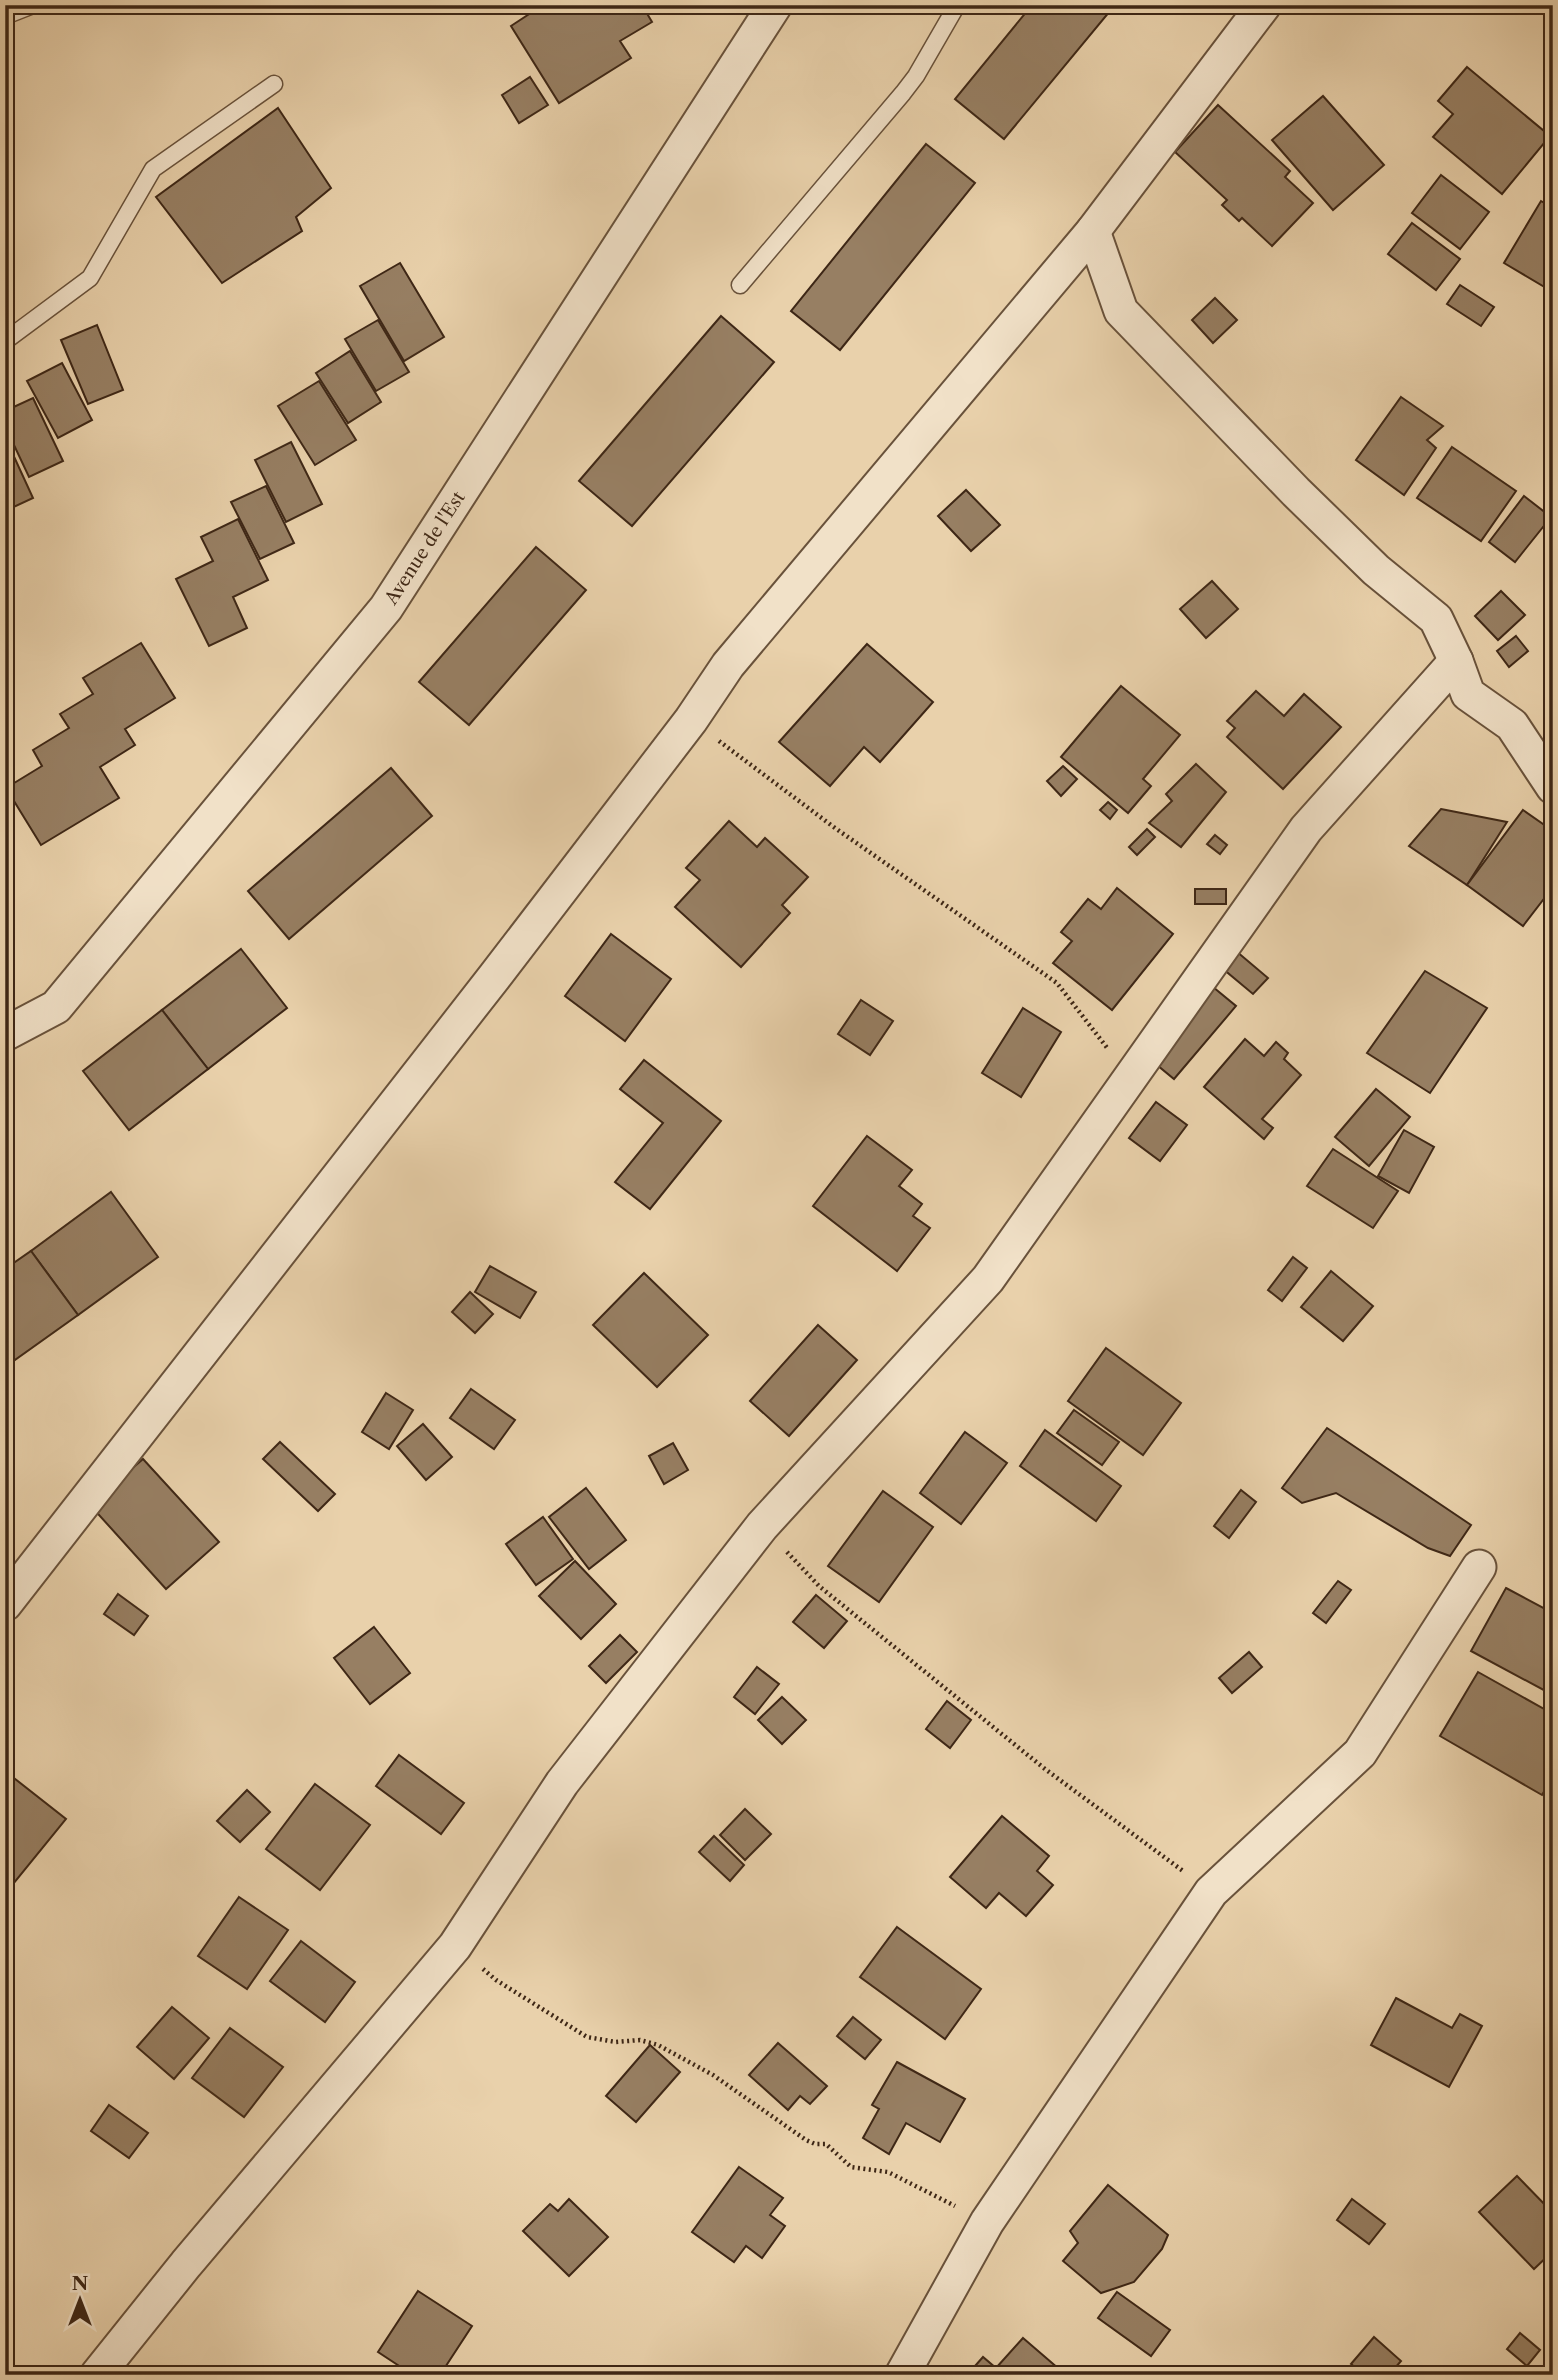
<svg xmlns="http://www.w3.org/2000/svg" width="1558" height="2380" viewBox="0 0 1558 2380" font-family="'Libre Caslon Text',serif">
	<style>
		.building { fill: #977f63; stroke: #3e2716; stroke-width: 2 }
		.lines { fill: none; stroke-linecap: round; stroke-linejoin: round }
		.lane-casing { stroke: #69523b; stroke-width: 19 }
		.street-casing { stroke: #69523b; stroke-width: 37 }
		.path { stroke: #3e2716; stroke-width: 4.5; stroke-dasharray: 2 3.5; stroke-linecap: butt }
		.lane { stroke: #f1e1c8; stroke-width: 16 }
		.street { stroke: #f1e1c8; stroke-width: 33 }
		.labels { text-anchor: middle; stroke-width: 5; stroke-linejoin: round; paint-order: stroke }
		.street-label { font-size: 18px; fill: #3e2716; stroke: #f1e1c8 }
	</style>
	<rect width="100%" height="100%" fill="#e9d1ab"/>
	<filter id="stains"><feTurbulence type="fractalNoise" baseFrequency=".00286" numOctaves="4"/><feColorMatrix values="0 0 0 0 .2 0 0 0 0 .09 0 0 0 0 .02 0 0 0 .5 -.17"/></filter>
	<radialGradient id="worn" r=".72"><stop offset=".6" stop-color="#630" stop-opacity="0"/><stop offset="1" stop-color="#630" stop-opacity=".3"/></radialGradient>
	<g class="building">
		<path d="M543,5H642L652,22L620,41L631,58L559,103L511,26Z"/>
		<path d="M1032,5H1115L1004,139L955,99Z"/>
		<path d="M1467,67L1550,136L1502,194L1433,137L1453,114L1438,101Z"/>
		<path d="M530,77L548,105L519,123L502,95Z"/>
		<path d="M1323,96L1384,165L1333,210L1272,140Z"/>
		<path d="M1218,105L1290,171L1285,177L1313,203L1272,246L1242,218L1239,221L1222,205L1227,200L1175,152Z"/>
		<path d="M278,108L331,188L296,217L302,231L222,283L156,197Z"/>
		<path d="M926,144L975,183L840,350L791,311Z"/>
		<path d="M1441,175L1489,212L1460,249L1412,213Z"/>
		<path d="M1541,201L1553,208V292L1504,263Z"/>
		<path d="M1412,223L1460,259L1436,290L1388,254Z"/>
		<path d="M400,263L444,337L404,361L360,286Z"/>
		<path d="M1460,285L1494,307L1481,326L1447,304Z"/>
		<path d="M1215,298L1237,320L1213,343L1192,320Z"/>
		<path d="M721,316L774,362L632,526L579,481Z"/>
		<path d="M378,320L409,372L376,391L345,339Z"/>
		<path d="M97,325L123,390L88,404L61,340Z"/>
		<path d="M350,351L381,402L348,423L316,373Z"/>
		<path d="M62,363L92,420L58,438L27,381Z"/>
		<path d="M319,381L356,440L315,465L278,406Z"/>
		<path d="M1401,397L1443,426L1427,440L1436,448L1404,495L1356,460Z"/>
		<path d="M33,398L63,461L29,477L5,426V411Z"/>
		<path d="M5,437L33,498L5,511Z"/>
		<path d="M291,442L322,504L286,522L255,460Z"/>
		<path d="M1452,447L1516,491L1481,541L1417,498Z"/>
		<path d="M266,486L294,543L260,559L231,502Z"/>
		<path d="M966,490L1000,525L971,551L938,516Z"/>
		<path d="M1524,496L1551,517L1515,562L1489,542Z"/>
		<path d="M238,519L268,580L233,597L247,628L209,646L176,579L213,561L201,537Z"/>
		<path d="M536,547L586,590L469,725L419,682Z"/>
		<path d="M1212,581L1238,609L1206,638L1180,609Z"/>
		<path d="M1501,591L1525,615L1498,640L1475,616Z"/>
		<path d="M1516,636L1528,651L1509,667L1497,651Z"/>
		<path d="M141,643L175,698L125,729L135,745L100,767L119,798L41,845L6,788L42,766L33,750L69,728L60,714L93,694L83,678Z"/>
		<path d="M867,644L933,702L880,762L864,747L830,786L779,742Z"/>
		<path d="M1121,686L1180,735L1143,779L1151,786L1128,813L1061,757Z"/>
		<path d="M1256,691L1284,716L1304,694L1341,727L1283,789L1227,737L1235,728L1227,721Z"/>
		<path d="M1196,764L1226,792L1181,847L1149,823L1172,801L1166,794Z"/>
		<path d="M1063,766L1077,779L1061,796L1047,781Z"/>
		<path d="M391,768L432,816L289,939L248,891Z"/>
		<path d="M1108,802L1117,810L1110,819L1100,810Z"/>
		<path d="M1441,809L1507,822L1467,885L1409,846Z"/>
		<path d="M1523,810L1553,831V887L1523,926L1467,885Z"/>
		<path d="M729,821L757,847L765,838L808,877L782,905L790,913L741,967L675,907L700,880L686,868Z"/>
		<path d="M1147,829L1155,837L1137,855L1129,847Z"/>
		<path d="M1215,835L1227,845L1220,854L1207,844Z"/>
		<path d="M1117,888L1173,934L1112,1010L1053,963L1072,941L1061,932L1088,899L1101,909Z"/>
		<rect x="1195" y="889" width="31" height="15"/>
		<path d="M611,934L671,979L625,1041L565,996Z"/>
		<path d="M241,949L287,1008L208,1069L162,1010Z"/>
		<path d="M1236,951L1268,978L1253,994L1222,968Z"/>
		<path d="M1425,971L1487,1008L1430,1093L1367,1053Z"/>
		<path d="M1213,987L1236,1006L1174,1079L1151,1060Z"/>
		<path d="M861,1000L893,1021L870,1055L838,1034Z"/>
		<path d="M1023,1008L1061,1032L1021,1097L982,1073Z"/>
		<path d="M162,1010L208,1069L129,1130L83,1071Z"/>
		<path d="M1245,1039L1264,1056L1276,1042L1288,1053L1284,1059L1301,1075L1262,1119L1273,1128L1264,1139L1204,1087Z"/>
		<path d="M644,1060L721,1121L650,1209L615,1182L663,1123L620,1089Z"/>
		<path d="M1376,1089L1410,1117L1369,1166L1335,1137Z"/>
		<path d="M1156,1102L1187,1125L1160,1161L1129,1138Z"/>
		<path d="M1404,1130L1434,1147L1409,1193L1378,1176Z"/>
		<path d="M867,1136L912,1170L899,1186L922,1204L913,1216L930,1228L897,1271L813,1206Z"/>
		<path d="M1333,1149L1398,1191L1373,1228L1307,1186Z"/>
		<path d="M111,1192L158,1257L78,1315L31,1251Z"/>
		<path d="M31,1251L78,1315L5,1367V1269Z"/>
		<path d="M1293,1257L1307,1268L1282,1301L1268,1290Z"/>
		<path d="M490,1266L536,1292L520,1318L475,1292Z"/>
		<path d="M1331,1271L1373,1306L1343,1341L1301,1307Z"/>
		<path d="M644,1273L708,1335L657,1387L593,1325Z"/>
		<path d="M470,1292L493,1314L475,1333L452,1312Z"/>
		<path d="M818,1325L857,1360L789,1436L750,1401Z"/>
		<path d="M1106,1348L1181,1403L1143,1455L1068,1401Z"/>
		<path d="M471,1389L515,1420L494,1449L450,1418Z"/>
		<path d="M386,1393L413,1410L389,1449L362,1432Z"/>
		<path d="M1074,1410L1119,1442L1102,1465L1057,1433Z"/>
		<path d="M423,1424L452,1457L426,1480L397,1446Z"/>
		<path d="M1327,1428L1471,1525L1450,1556L1428,1548L1336,1493L1302,1503L1282,1488Z"/>
		<path d="M1045,1430L1121,1486L1096,1521L1020,1466Z"/>
		<path d="M965,1432L1007,1463L961,1524L920,1493Z"/>
		<path d="M280,1442L335,1494L318,1511L263,1459Z"/>
		<path d="M673,1443L688,1470L664,1484L649,1456Z"/>
		<path d="M143,1459L219,1542L166,1589L90,1505Z"/>
		<path d="M586,1488L626,1540L589,1569L549,1517Z"/>
		<path d="M1241,1490L1256,1502L1229,1538L1214,1526Z"/>
		<path d="M883,1491L933,1527L879,1602L828,1566Z"/>
		<path d="M543,1517L573,1559L536,1585L506,1544Z"/>
		<path d="M575,1561L616,1604L581,1639L539,1596Z"/>
		<path d="M1338,1581L1351,1590L1326,1623L1313,1613Z"/>
		<path d="M1506,1588L1553,1613V1695L1471,1651Z"/>
		<path d="M118,1594L148,1616L134,1635L104,1614Z"/>
		<path d="M816,1595L847,1621L824,1648L793,1622Z"/>
		<path d="M374,1627L410,1673L370,1704L334,1658Z"/>
		<path d="M620,1635L637,1652L606,1683L589,1666Z"/>
		<path d="M1249,1652L1262,1667L1232,1693L1219,1678Z"/>
		<path d="M757,1667L779,1684L755,1714L734,1697Z"/>
		<path d="M1478,1672L1553,1714V1776L1542,1795L1440,1736Z"/>
		<path d="M782,1697L806,1720L782,1744L758,1720Z"/>
		<path d="M947,1701L971,1720L950,1748L926,1729Z"/>
		<path d="M399,1755L464,1803L441,1834L376,1786Z"/>
		<path d="M5,1771L66,1819L5,1894Z"/>
		<path d="M315,1784L370,1825L320,1890L266,1849Z"/>
		<path d="M247,1790L270,1812L240,1842L217,1821Z"/>
		<path d="M745,1809L771,1834L745,1860L720,1835Z"/>
		<path d="M1002,1816L1049,1856L1037,1871L1053,1885L1026,1916L999,1893L986,1908L950,1877Z"/>
		<path d="M714,1836L744,1865L730,1881L699,1852Z"/>
		<path d="M239,1897L288,1930L247,1989L198,1956Z"/>
		<path d="M897,1927L981,1989L945,2039L860,1977Z"/>
		<path d="M301,1941L355,1982L325,2022L270,1981Z"/>
		<path d="M1396,1998L1452,2028L1460,2014L1482,2026L1449,2087L1371,2045Z"/>
		<path d="M172,2007L209,2038L174,2079L137,2047Z"/>
		<path d="M853,2017L881,2040L865,2059L837,2036Z"/>
		<path d="M230,2028L283,2067L244,2117L192,2078Z"/>
		<path d="M778,2043L827,2086L810,2104L800,2096L788,2110L749,2075Z"/>
		<path d="M650,2045L680,2072L636,2122L606,2096Z"/>
		<path d="M897,2062L965,2099L940,2142L906,2123L889,2154L863,2138L879,2109L872,2105Z"/>
		<path d="M109,2105L148,2133L129,2158L91,2131Z"/>
		<path d="M739,2167L783,2198L770,2215L785,2226L762,2258L746,2246L734,2262L692,2232Z"/>
		<path d="M1517,2176L1553,2213V2251L1534,2269L1479,2212Z"/>
		<path d="M1108,2185L1168,2235L1162,2249L1134,2282L1101,2293L1063,2261L1078,2243L1070,2231Z"/>
		<path d="M569,2199L608,2237L569,2276L523,2231L550,2204L558,2211Z"/>
		<path d="M1352,2199L1385,2224L1369,2244L1337,2220Z"/>
		<path d="M418,2291L472,2326L440,2375H413L378,2352Z"/>
		<path d="M1117,2292L1170,2330L1151,2356L1098,2318Z"/>
		<path d="M1520,2333L1540,2350L1527,2366L1507,2349Z"/>
		<path d="M1374,2337L1401,2361L1389,2375H1364L1351,2364Z"/>
		<path d="M1023,2338L1066,2375H967L983,2357L996,2368Z"/>
	</g>
	<g class="lines">
		<defs>
			<g id="lane">
				<path d="M5,16L33,5"/>
				<path d="M740,285L903,93L916,76L957,5"/>
				<path d="M5,341L90,278L153,169L274,84"/>
			</g>
			<g id="street">
				<path d="M1093,231L1121,311L1296,492L1376,570L1436,619L1456,661L1468,694L1512,725L1553,787"/>
				<path d="M5,1034L56,1007L386,608L775,5"/>
				<path d="M5,1604L495,976L691,720L728,665L1093,231L1264,5"/>
				<path d="M97,2375L186,2264L455,1946L562,1783L762,1526L988,1279L1306,829L1456,661"/>
				<path d="M902,2375L987,2222L1211,1892L1360,1753L1479,1567"/>
			</g>
		</defs>
		<use href="#lane" class="lane-casing"/>
		<use href="#street" class="street-casing"/>
		<g class="path">
			<path d="M719,741L835,828L1057,983L1108,1049"/>
			<path d="M787,1552L819,1586L1045,1769L1183,1871"/>
			<path d="M483,1969L496,1980L587,2037L616,2042L640,2040L658,2045L713,2075L806,2140L815,2144H826L851,2167L888,2172L955,2206"/>
		</g>
		<use href="#lane" class="lane"/>
		<use href="#street" class="street"/>
	</g>
	<g class="labels">
		<g class="street-label">
			<text transform="translate(425 548) rotate(-57)" y="6">Avenue de l'Est</text>
		</g>
	</g>
	<rect width="1558" height="2380" fill="none" stroke="#e9d1ab" stroke-width="28"/>
	<rect x="7" y="7" width="1544" height="2366" fill="none" stroke="#3e2716" stroke-width="3.5"/>
	<rect x="14" y="14" width="1530" height="2352" fill="none" stroke="#3e2716" stroke-width="2"/>
	<g transform="translate(80 2300)" stroke="#f1e1c8" stroke-width="5" paint-order="stroke">
	<path d="M0-5L12 26L0 18L-12 26Z" fill="#3e2716"/>
	<text y="-10" font-size="19" font-weight="bold" text-anchor="middle" fill="#3e2716">N</text>
	</g>
	<rect width="100%" height="100%" filter="url(#stains)"/>
	<rect width="100%" height="100%" fill="url(#worn)"/>
</svg>
